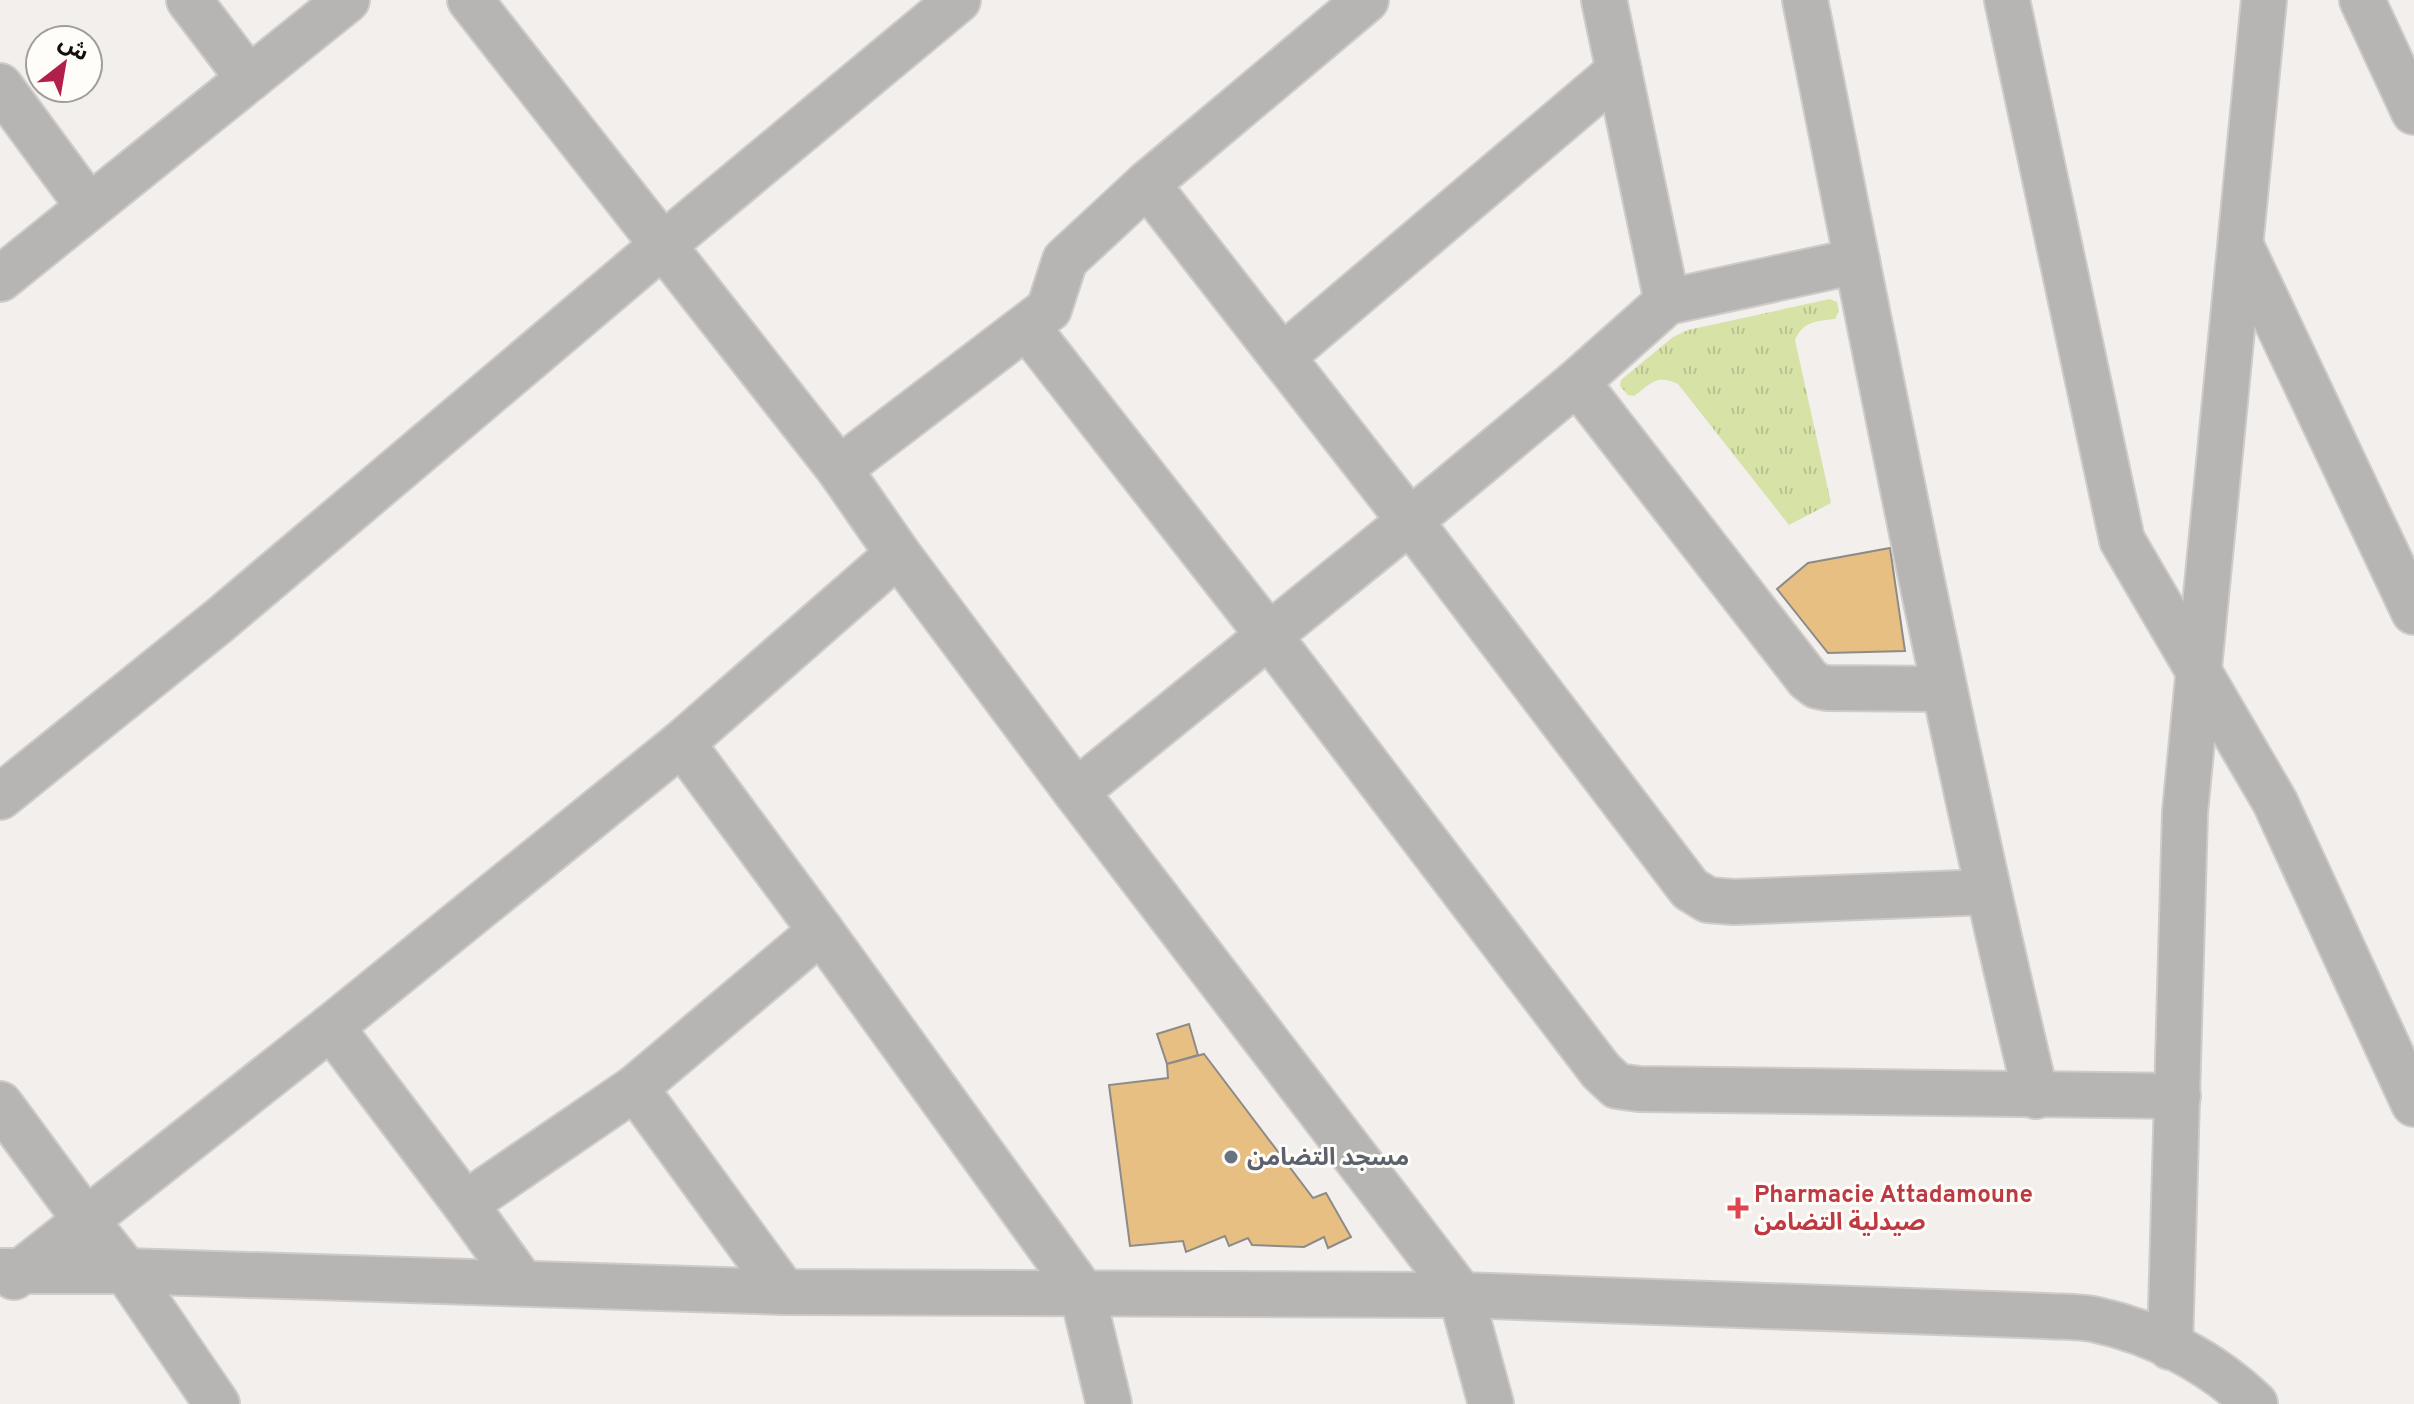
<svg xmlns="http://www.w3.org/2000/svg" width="2414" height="1404" viewBox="0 0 2414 1404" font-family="Overpass,'Noto Sans Arabic',sans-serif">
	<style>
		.grass { fill: url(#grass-tufts) }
		.building { fill: #e8bf83; stroke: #8d8b88; stroke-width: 2 }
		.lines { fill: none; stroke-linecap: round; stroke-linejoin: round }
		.minor-casing { stroke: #cecbc9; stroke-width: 48 }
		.minor { stroke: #b6b5b4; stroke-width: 44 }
		.worship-dot { fill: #6b7280; stroke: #fffdf9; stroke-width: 3 }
		.health-dot { fill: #e0444e; stroke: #fffdf9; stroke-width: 3 }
		.labels { text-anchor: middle; stroke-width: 6; stroke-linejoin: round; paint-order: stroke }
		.worship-label { font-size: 24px; font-weight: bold; fill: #5b616d; stroke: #fffdf9; text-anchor: start }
		.health-label { font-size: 24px; font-weight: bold; fill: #be3a42; stroke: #fffdf9; text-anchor: start }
	</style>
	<defs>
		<pattern id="grass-tufts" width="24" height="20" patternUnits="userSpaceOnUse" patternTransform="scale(2)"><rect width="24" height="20" fill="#d7e2a7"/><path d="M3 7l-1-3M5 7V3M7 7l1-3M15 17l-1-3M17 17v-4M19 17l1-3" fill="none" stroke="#b8c18f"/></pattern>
	</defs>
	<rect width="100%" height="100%" fill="#f2efec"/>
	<path class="grass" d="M1830,299L1837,302L1839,311L1835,319C1817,321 1803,321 1795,340L1831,503L1789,525L1678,384C1656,374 1652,383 1634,396L1628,395L1620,386L1621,380L1673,337L1688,330Z"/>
	<g class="building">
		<path d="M1890,548L1905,651L1828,653L1777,589L1808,563Z"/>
		<path d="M1189,1024L1198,1055L1167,1064L1157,1034Z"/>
		<path d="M1204,1054L1313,1198L1326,1193L1351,1237L1328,1248L1324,1237L1304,1247L1252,1245L1248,1238L1229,1246L1225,1236L1186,1252L1183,1241L1130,1246L1109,1085L1168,1078L1167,1064Z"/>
	</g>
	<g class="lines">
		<defs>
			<g id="minor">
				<path d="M189,0L249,79"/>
				<path d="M470,0L839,469L898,554L1076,792L1461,1295L1491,1404"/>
				<path d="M1604,0L1667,302"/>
				<path d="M1805,0C1878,366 1949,733 2036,1096"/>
				<path d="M2007,0L2122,540L2275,802L2414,1104"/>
				<path d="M2362,0L2414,112"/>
				<path d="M0,86L89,207"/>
				<path d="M1147,184L1410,521L1690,889L1708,900L1734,902L1987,892"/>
				<path d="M2241,246L2414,612"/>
				<path d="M0,279L347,0"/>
				<path d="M1027,327L1270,637L1601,1071L1617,1086L1639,1089L2178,1096"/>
				<path d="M1282,357L1619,71"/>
				<path d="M1577,382L1808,679L1817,686L1827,688L1944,689"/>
				<path d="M839,469L1049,309L1065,260L1147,184L1366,0"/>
				<path d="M682,743L821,931L1082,1292L1109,1404"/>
				<path d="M1076,792L1410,521L1577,382L1667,302L1857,261"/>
				<path d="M0,797L220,620L662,246L958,0"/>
				<path d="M331,1027L465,1204L522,1283"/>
				<path d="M635,1088L784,1292"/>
				<path d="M0,1104L87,1222L126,1271L217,1404"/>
				<path d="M465,1204L635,1088L821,931"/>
				<path d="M0,1271H126L784,1292L1461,1295L2047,1316C2063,1317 2081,1316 2097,1320C2154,1332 2213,1363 2255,1404"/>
				<path d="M14,1277L331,1027L682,743L898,554"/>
				<path d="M2170,1347L2185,812L2264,0"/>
			</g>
		</defs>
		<use href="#minor" class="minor-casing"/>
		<use href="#minor" class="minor"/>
	</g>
	<circle class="worship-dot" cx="1231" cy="1157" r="8"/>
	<path class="health-dot" d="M1734 1196h8v8h8v8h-8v8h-8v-8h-8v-8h8z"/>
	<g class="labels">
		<g class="worship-label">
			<text x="1247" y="1165">مسجد التضامن</text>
		</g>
		<g class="health-label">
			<text x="1754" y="1202">Pharmacie Attadamoune<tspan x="1754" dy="28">صيدلية التضامن</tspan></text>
		</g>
	</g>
	<g transform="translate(64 64) rotate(31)"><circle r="38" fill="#fffdf9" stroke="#a09e9b" stroke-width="2"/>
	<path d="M0-6L14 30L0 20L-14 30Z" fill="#b21f48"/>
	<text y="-12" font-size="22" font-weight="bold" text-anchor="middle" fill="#11100f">ش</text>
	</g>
</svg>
